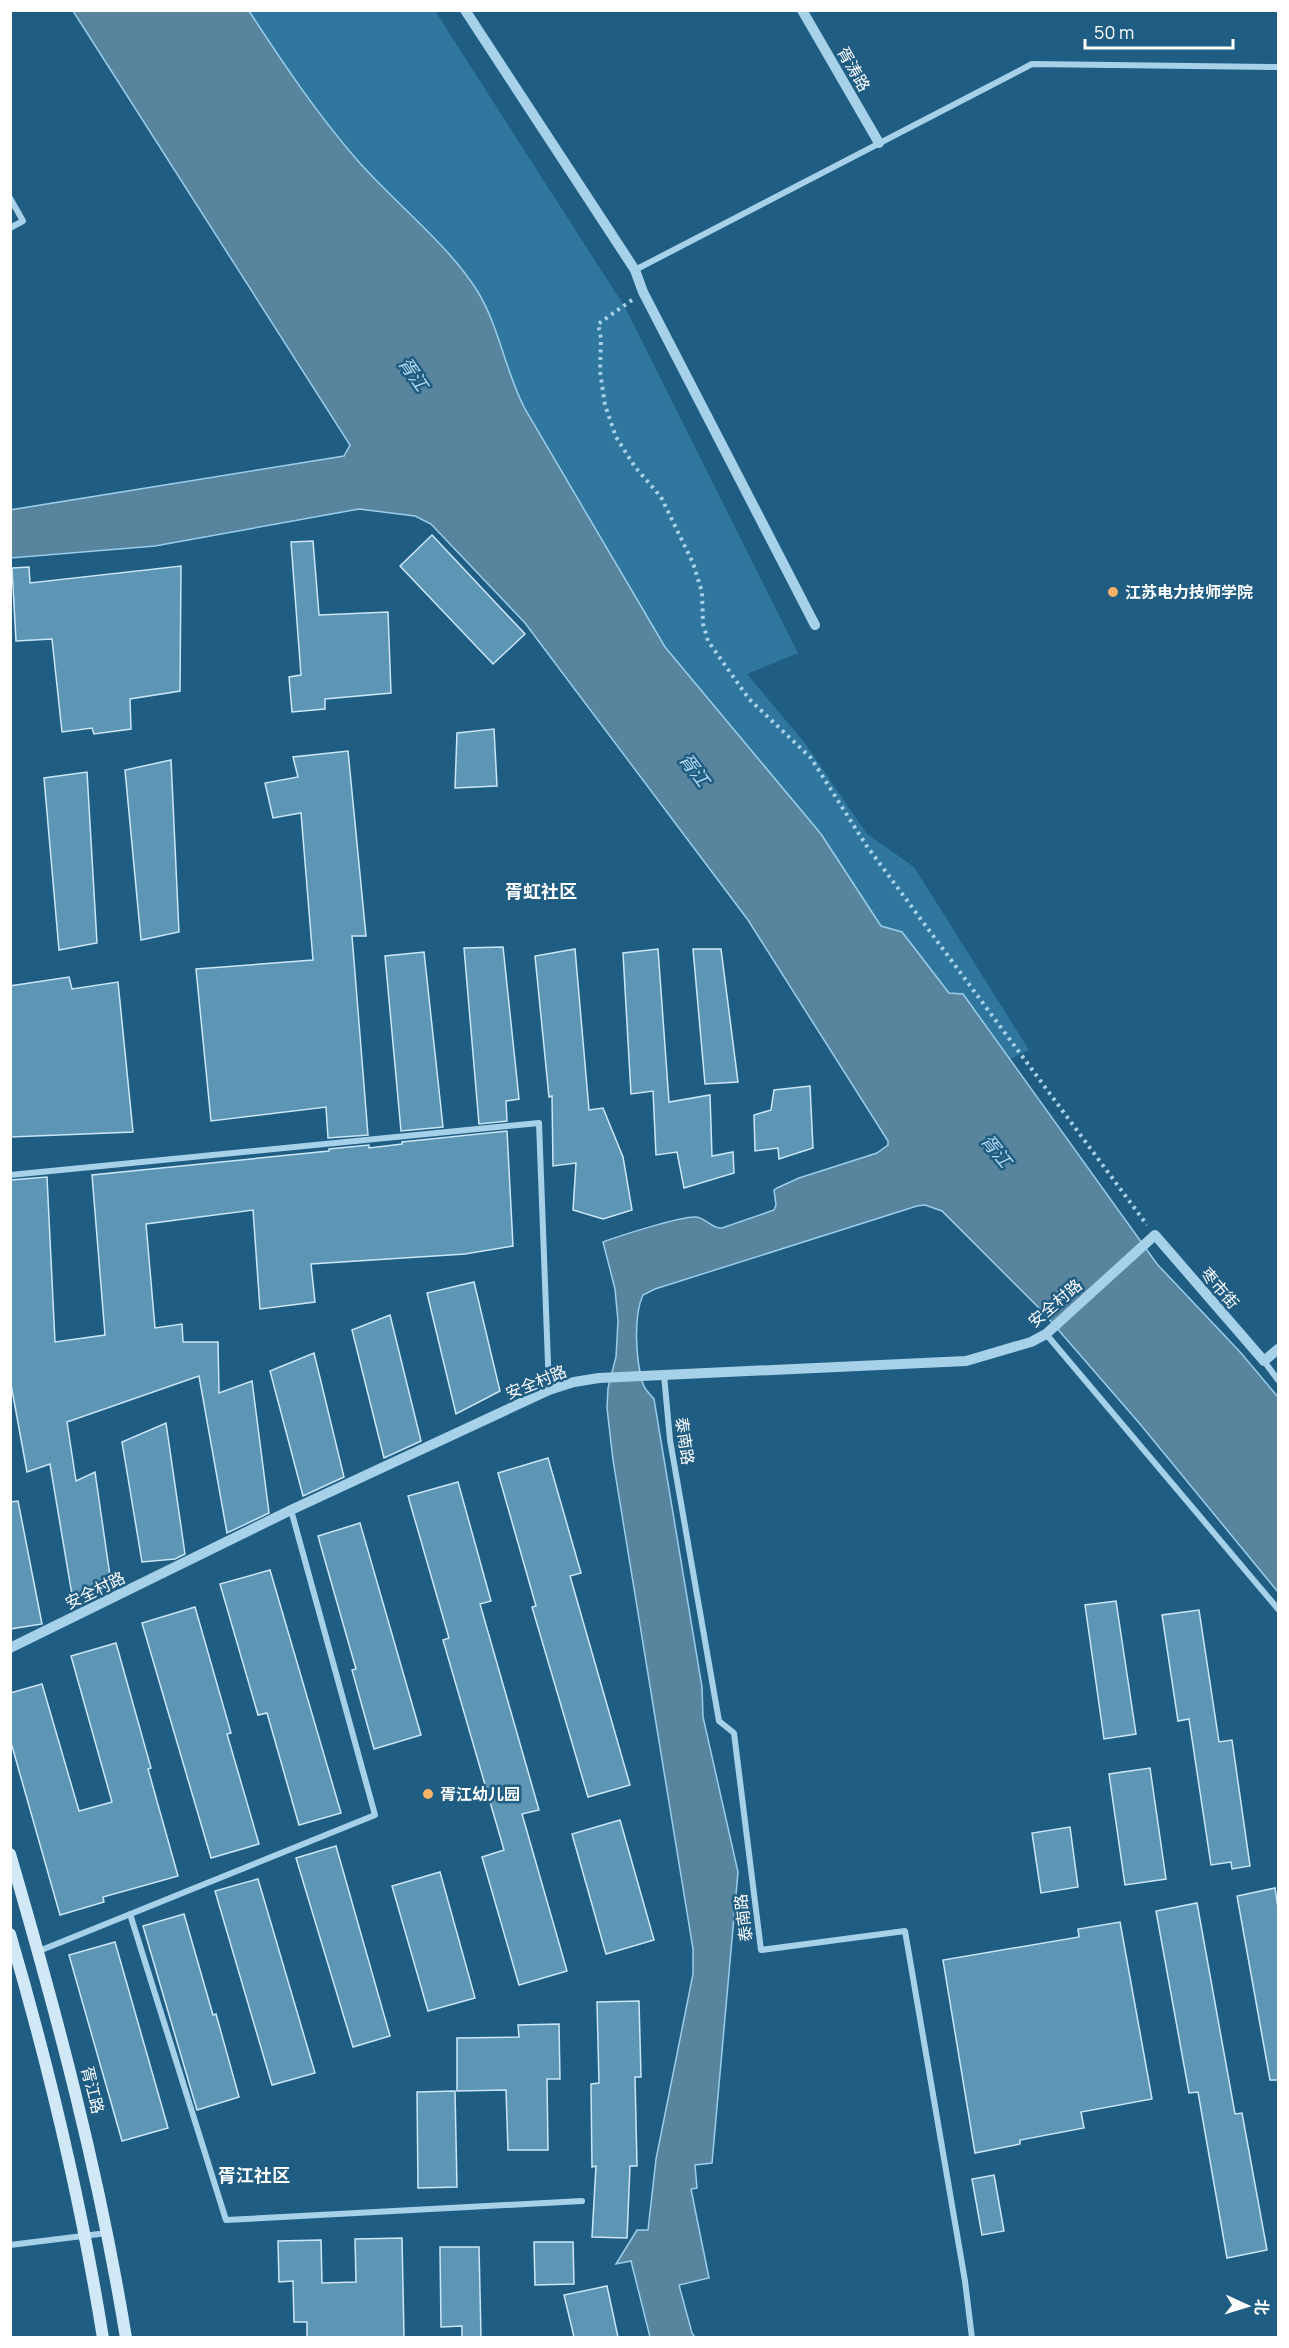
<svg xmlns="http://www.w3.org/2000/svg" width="1289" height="2348" viewBox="0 0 1289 2348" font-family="Manrope,'Noto Sans SC',sans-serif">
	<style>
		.green { fill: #2f779f }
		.water { fill: #58849e; stroke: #9aceea; stroke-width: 1.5 }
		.building { fill: #5d95b5; stroke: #cbe7f7; stroke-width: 1.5 }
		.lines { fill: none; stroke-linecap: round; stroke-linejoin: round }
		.path { stroke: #a6d1e9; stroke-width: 4; stroke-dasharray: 3 4.5; stroke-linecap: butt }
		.minor { stroke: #a6d1e9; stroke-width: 6 }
		.tertiary { stroke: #a6d1e9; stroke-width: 10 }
		.secondary { stroke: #d1e9f7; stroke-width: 12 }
		.poi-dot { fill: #f6b267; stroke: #205d83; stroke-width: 2 }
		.labels { text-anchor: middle; stroke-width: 5; stroke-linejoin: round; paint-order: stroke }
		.street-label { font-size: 16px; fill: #fff; stroke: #205d83 }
		.poi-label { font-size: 16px; font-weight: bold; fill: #fff; stroke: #205d83; text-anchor: start }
		.water-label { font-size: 18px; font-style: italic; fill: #b2daf0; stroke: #205d83 }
		.neighbourhood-label { font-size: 18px; font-weight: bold; fill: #fff; stroke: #205d83 }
	</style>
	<rect width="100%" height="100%" fill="#205d83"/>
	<path class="green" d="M249,11H435L626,309L798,653L747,674L804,742L867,834L914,867L1029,1050L1010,1059L963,994H949L902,932L881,927L821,834L665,647L525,409C505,371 500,329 478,292C449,245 395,203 358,161C317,114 283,63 249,11Z"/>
	<path class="water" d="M73,11H249C283,63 317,114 358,161C395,203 449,245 478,292C500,329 505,371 525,409L665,647L821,834L881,926L902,932L949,993L963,994L1157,1264L1241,1353L1278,1397V1592L1140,1424L1042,1311L942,1211L925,1205L917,1206L655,1289L643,1295C633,1316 636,1362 643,1384C645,1390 650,1394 654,1399L702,1687L703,1717L738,1872L712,2163L695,2165L697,2188L691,2189L709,2278L679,2285L692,2333L695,2337H650L631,2261L616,2264L637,2230H648L656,2159L693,1974V1949L613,1460L607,1408L608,1388L616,1357L618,1321L615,1289L603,1242C619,1236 681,1216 696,1217C706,1218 712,1229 722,1228L774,1210L776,1205L774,1190L777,1188L799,1178L877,1153L888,1145V1141L748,920L525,623L431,524L415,516L359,509L155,546L11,558L10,510L344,456L350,445Z"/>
	<g class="building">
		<path d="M432,535L525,634L493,664L400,566Z"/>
		<path d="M313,541L319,615L388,612L391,693L325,699V709L292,712L289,677L301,675L291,542Z"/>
		<path d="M181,566L180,691L130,699L131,729L94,734L92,728L62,732L52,639L16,641L12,568L29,567L30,583Z"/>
		<path d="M494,729L497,786L455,788L457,733Z"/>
		<path d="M348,751L366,936H352L368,1135L328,1138L326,1107L211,1121L196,969L313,960L301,813L273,818L265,783L298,777L293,757Z"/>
		<path d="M171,760L179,932L141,940L125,770Z"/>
		<path d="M87,772L97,943L59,950L44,778Z"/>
		<path d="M503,947L519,1099L506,1101L507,1121L479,1124L464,948Z"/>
		<path d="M575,949L589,1110L603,1108L623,1157L632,1210L603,1219L573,1210L576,1163L553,1166L552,1096L549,1097L535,956Z"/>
		<path d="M658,949L669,1102L710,1095L712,1156L733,1152L734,1173L684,1188L677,1152L656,1155L653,1091L631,1094L623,953Z"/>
		<path d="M693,949H721L738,1082L705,1084Z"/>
		<path d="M424,952L443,1127L401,1131L385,956Z"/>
		<path d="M69,977L72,989L118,982L133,1132L10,1137V986Z"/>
		<path d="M810,1086L813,1148L779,1159L778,1148L755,1151L754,1115L771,1110L774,1090Z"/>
		<path d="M507,1131L513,1246L465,1254L311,1264L315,1302L260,1309L253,1210L146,1224L155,1328L182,1324L183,1342H218L219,1393L252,1381L269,1513L227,1533L199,1376L67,1422L76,1481L95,1472L112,1590L106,1592L72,1595L50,1464L27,1472L10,1379V1180L47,1177L55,1342L105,1335L92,1175L329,1151V1149L369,1145V1148L402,1144V1142Z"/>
		<path d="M474,1282L500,1391L456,1414L427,1293Z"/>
		<path d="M390,1315L421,1441L384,1458L352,1330Z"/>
		<path d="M314,1353L344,1477L303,1496L270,1371Z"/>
		<path d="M166,1423L185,1554L175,1559L142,1562L122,1442Z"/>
		<path d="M548,1458L581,1573L570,1576L630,1785L588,1797L532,1607L536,1606L498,1473Z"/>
		<path d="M458,1482L491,1601L480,1604L539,1810L522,1814L567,1971L519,1985L482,1857L504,1850L443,1640L449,1638L408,1496Z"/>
		<path d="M18,1501L42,1624L10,1629V1502Z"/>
		<path d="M360,1523L421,1735L374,1749L352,1670L356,1669L318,1536Z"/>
		<path d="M270,1570L341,1813L299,1825L267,1713L258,1715L220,1584Z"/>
		<path d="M1116,1601L1136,1734L1104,1739L1085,1605Z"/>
		<path d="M195,1607L231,1733L227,1734L259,1844L211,1858L142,1623Z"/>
		<path d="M1199,1610L1219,1742L1232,1740L1250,1866L1232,1869L1231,1862L1211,1865L1189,1719L1178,1721L1162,1615Z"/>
		<path d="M116,1643L151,1768L148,1769L178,1876L103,1897L104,1902L60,1915L10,1739V1693L42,1684L79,1811L112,1802L71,1656Z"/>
		<path d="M1150,1768L1166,1879L1125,1885L1109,1774Z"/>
		<path d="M620,1820L654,1940L606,1954L572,1834Z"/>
		<path d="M1070,1827L1078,1887L1041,1893L1032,1833Z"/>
		<path d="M336,1846L390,2036L353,2047L296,1858Z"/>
		<path d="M440,1872L475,1998L428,2011L392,1886Z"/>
		<path d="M258,1879L315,2073L272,2085L215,1891Z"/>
		<path d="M1275,1888L1278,1908V2080H1270L1237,1896Z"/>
		<path d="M1197,1903L1235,2114L1242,2113L1267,2250L1227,2258L1198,2092L1189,2093L1156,1911Z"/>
		<path d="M184,1914L213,2015L216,2014L239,2097L197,2110L143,1926Z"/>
		<path d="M1120,1922L1152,2099L1081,2112L1084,2128L1020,2140V2144L975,2153L943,1960L1079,1937L1078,1929Z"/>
		<path d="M115,1942L168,2128L122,2141L69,1955Z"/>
		<path d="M639,2001L641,2077H635L637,2166H630L627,2238L592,2237L596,2166L592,2167L591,2084L599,2083L597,2002Z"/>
		<path d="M559,2024L560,2079H547L548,2150H508L506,2090L457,2091V2038L519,2037L518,2025Z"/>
		<path d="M455,2091L457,2187L418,2188L417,2092Z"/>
		<path d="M994,2175L1004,2231L982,2235L972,2179Z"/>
		<path d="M402,2238L404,2337H307V2322H294L293,2281L279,2282L278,2241L321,2240L322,2283L356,2282L355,2239Z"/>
		<path d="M534,2242H573L574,2284L535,2285Z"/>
		<path d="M440,2247H479L481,2337H462V2326L441,2327Z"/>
		<path d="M607,2286L618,2337H574L564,2295Z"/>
	</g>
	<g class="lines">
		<path class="path" d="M632,300L598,324L601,338L600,371L605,405L616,437L635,467L661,497L693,563L702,592L703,624L708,641L749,699L811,758L866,845L1147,1225"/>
		<g class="minor">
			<path d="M10,198L23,221L10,228"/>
			<path d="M635,270L1032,64L1278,67"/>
			<path d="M10,1175L539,1123L549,1390"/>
			<path d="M1046,1334L1278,1609"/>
			<path d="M1264,1361L1278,1380"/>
			<path d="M664,1375L670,1440L719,1721L734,1733L761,1950L905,1931L965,2281L972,2338"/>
			<path d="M130,1914L226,2220L582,2201"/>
			<path d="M39,1951L375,1815L291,1510"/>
			<path d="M10,2245L107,2233"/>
		</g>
		<g class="tertiary">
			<path d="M465,10L635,270L643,292L815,625"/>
			<path d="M802,10L879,143"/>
			<path d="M10,1648L291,1510L549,1390L574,1382L599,1378L966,1361L1031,1342L1046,1334L1155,1235L1264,1361L1278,1349"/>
		</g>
		<g class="secondary">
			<path d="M10,1854C57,2015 99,2172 126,2338"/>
			<path d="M10,1934C49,2067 81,2201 103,2338"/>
		</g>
	</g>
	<g class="poi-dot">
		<circle cx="1113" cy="592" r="6"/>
		<circle cx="428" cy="1794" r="6"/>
	</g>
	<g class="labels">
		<g class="street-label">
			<text transform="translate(854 69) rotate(60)" y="6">胥涛路</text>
			<text transform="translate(1220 1288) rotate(49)" y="6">枣市街</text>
			<text transform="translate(1055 1303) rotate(-40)" y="6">安全村路</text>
			<text transform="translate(536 1382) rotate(-22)" y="6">安全村路</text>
			<text transform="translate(685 1441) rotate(82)" y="6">泰南路</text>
			<text transform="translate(95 1590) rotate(-26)" y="6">安全村路</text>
			<text transform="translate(743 1918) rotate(-97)" y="6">泰南路</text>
			<text transform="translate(93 2090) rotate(76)" y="6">胥江路</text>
		</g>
		<g class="poi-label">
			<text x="1125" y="598">江苏电力技师学院</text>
			<text x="440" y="1800">胥江幼儿园</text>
		</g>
		<g class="water-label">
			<text transform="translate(413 374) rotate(55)" y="6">胥江</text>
			<text transform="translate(694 770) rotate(53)" y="6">胥江</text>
			<text transform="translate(996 1151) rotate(51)" y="6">胥江</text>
		</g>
		<g class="neighbourhood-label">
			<text x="541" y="898">胥虹社区</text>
			<text x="254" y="2182">胥江社区</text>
		</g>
	</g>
	<rect width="1289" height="2348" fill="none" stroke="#ffffff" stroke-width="24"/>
	<g transform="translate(1247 2306) rotate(94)" stroke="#205d83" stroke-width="4.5" paint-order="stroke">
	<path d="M0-4.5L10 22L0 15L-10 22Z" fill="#ffffff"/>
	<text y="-9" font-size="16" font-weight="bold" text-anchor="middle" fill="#ffffff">北</text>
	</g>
	<path d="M1085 39v9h148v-9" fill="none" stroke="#ffffff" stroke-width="3"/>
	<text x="1094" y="39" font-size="18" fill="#ffffff" stroke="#205d83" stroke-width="4.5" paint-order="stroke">50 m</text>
</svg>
